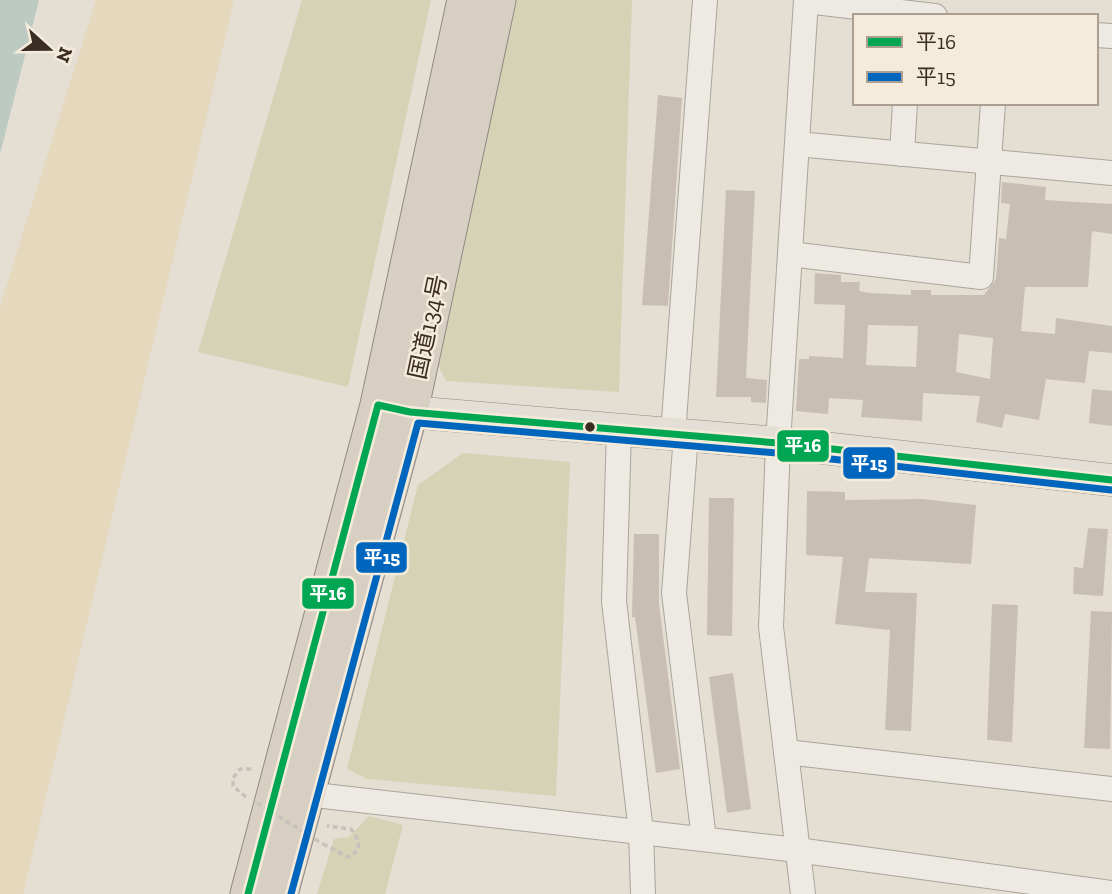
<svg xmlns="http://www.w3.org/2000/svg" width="1112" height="894" viewBox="0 0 1112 894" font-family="'Zilla Slab','Noto Sans JP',serif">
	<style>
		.green { fill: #d4d3b6 }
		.sand { fill: #e5d8bd }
		.water { fill: #bccac2 }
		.building { fill: #c8beb4; fill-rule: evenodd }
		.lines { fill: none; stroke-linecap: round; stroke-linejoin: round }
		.minor-casing { stroke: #aaa49b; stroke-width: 26 }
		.major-casing { stroke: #908982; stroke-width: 33 }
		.highway-casing { stroke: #908982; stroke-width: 37 }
		.path { stroke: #c6c1ba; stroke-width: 3.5; stroke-dasharray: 5 3.5; stroke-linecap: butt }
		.minor { stroke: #edeae3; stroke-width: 24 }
		.major { stroke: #e4dfd6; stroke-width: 32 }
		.highway { stroke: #d8cfc3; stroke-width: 35 }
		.path-bridge { stroke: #c6c1ba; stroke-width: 3.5; stroke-dasharray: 5 3.5; stroke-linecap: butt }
		.bus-1-casing { stroke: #f4ebdb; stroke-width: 12 }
		.bus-2-casing { stroke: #f4ebdb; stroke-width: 12 }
		.bus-1 { stroke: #00a651; stroke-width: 7 }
		.bus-2 { stroke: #0065bd; stroke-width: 7 }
		.bus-dot { fill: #3a2d22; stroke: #f4ebdb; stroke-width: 2.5 }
		.labels { text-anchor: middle; stroke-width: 5; stroke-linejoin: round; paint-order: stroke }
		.street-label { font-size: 24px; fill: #3a2d22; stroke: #f4ebdb }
		.line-badge { stroke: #f4ebdb; stroke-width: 2.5 }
		.badge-label { font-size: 19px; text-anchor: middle; font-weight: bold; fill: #fff }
	</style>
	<rect width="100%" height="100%" fill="#e4ded3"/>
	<g class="green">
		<path d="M302,0H431L348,387L198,352Z"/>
		<path d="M510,0H632L619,392L446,381L432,353Z"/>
		<path d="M463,453L570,462L556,796L367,779L347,769L418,485Z"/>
		<path d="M369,816L403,825L385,894H317L334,839L349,837Z"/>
	</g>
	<path class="sand" d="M96,0H234L23,894H0V306Z"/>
	<path class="water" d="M0,0H39L0,154Z"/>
	<g class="building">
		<path d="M658,95L682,98L668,306L642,305Z"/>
		<path d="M1002,182L1046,187L1045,200L1112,204V234L1092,231L1088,287H1025L1021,331L1055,334L1056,318L1112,326V353L1089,351L1085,383L1046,379L1039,420L1005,414L1002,428L976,422L980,396L923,393L922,421L861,417L863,400L829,398L828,414L796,411L799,359H809V356L843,358L845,305L814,304L815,273L841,275V282H860L859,291L869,293L911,295V290H931V295H984L996,279L999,238L1006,239L1010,204L1001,203ZM868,325L918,326L916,367L866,365ZM959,334L993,338L990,379L956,372Z"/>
		<path d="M726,190L755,191L746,378L767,380L766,403L751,402V397H716Z"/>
		<path d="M1092,389L1112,391V426L1089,423Z"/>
		<path d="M807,491L845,492V500L923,499L976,505L971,564L869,558L865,592L917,593L911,731L885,730L890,630L835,624L843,557L806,555Z"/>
		<path d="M709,498H734L732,636L707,635Z"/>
		<path d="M1088,528L1108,529L1103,596L1073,594L1074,567L1083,568Z"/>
		<path d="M634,534H659V605L680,769L656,773L635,617H632Z"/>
		<path d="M992,604L1018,605L1012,742L987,740Z"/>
		<path d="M1091,611L1112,612L1110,749L1084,748Z"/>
		<path d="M733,673L751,809L727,813L709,677Z"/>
	</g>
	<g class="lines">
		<defs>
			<g id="minor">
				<path d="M806,1L935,16"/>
				<path d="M1096,35L1112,36"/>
				<path d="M797,144L1112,173"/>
				<path d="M902,154L905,103"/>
				<path d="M790,254L981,277L993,103"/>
				<path d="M619,429L614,601L641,832L643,894"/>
				<path d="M673,434L705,0"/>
				<path d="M686,435L674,593L704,839"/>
				<path d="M786,752L1112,789"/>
				<path d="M306,794L797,850L1112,893"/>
				<path d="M803,894L771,627L778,443L806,0"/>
			</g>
			<path id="major" d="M386,407L410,412L778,443L1112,480"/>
			<g id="highway">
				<path d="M248,894L378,405L465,0"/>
				<path d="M280,894L410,412L498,0"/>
			</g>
		</defs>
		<use href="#minor" class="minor-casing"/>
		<use href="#major" class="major-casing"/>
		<use href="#highway" class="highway-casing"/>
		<g class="path">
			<path d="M246,797L233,786V778L240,769H252"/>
			<path d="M323,844L348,857C363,851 360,840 351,829L327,826"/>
		</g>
		<use href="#minor" class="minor"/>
		<use href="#major" class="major"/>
		<use href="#highway" class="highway"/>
		<path class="path-bridge" d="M257,803L323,844"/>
		<defs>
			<path id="bus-1" d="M248,894L378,405L410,412L778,443L1112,480"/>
			<path id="bus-2" d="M291,894L418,423L777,453L1111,490"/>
		</defs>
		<use href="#bus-1" class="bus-1-casing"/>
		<use href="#bus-2" class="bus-2-casing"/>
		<use href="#bus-1" class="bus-1"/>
		<use href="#bus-2" class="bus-2"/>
	</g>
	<circle class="bus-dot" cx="590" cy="427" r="6"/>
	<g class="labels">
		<g class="street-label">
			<text transform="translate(428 327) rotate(-78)" y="8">国道134号</text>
		</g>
	</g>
	<g class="line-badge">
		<rect x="776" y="429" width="54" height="34" rx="7" fill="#00a651"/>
		<rect x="842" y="446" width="54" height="34" rx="7" fill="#0065bd"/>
		<rect x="355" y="541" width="53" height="33" rx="7" fill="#0065bd"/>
		<rect x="301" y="577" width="54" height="33" rx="7" fill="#00a651"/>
	</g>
	<g class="badge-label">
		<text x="803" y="452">平16</text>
		<text x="869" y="470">平15</text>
		<text x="382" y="564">平15</text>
		<text x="328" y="600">平16</text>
	</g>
	<rect x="853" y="14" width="245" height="91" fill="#f4ebdb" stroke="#aa9f91" stroke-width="2"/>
	<rect x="867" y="37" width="35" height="10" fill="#00a651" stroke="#aa9f91" stroke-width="2"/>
	<text x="916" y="49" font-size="21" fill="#3a2d22">平16</text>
	<rect x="867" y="72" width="35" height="10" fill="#0065bd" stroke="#aa9f91" stroke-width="2"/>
	<text x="916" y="84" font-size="21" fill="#3a2d22">平15</text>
	<g transform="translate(49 49) rotate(111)" stroke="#f4ebdb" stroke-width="5" paint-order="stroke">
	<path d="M0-5L12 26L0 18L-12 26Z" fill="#3a2d22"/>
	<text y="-10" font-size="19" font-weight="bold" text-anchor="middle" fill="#3a2d22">N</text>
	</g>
</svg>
